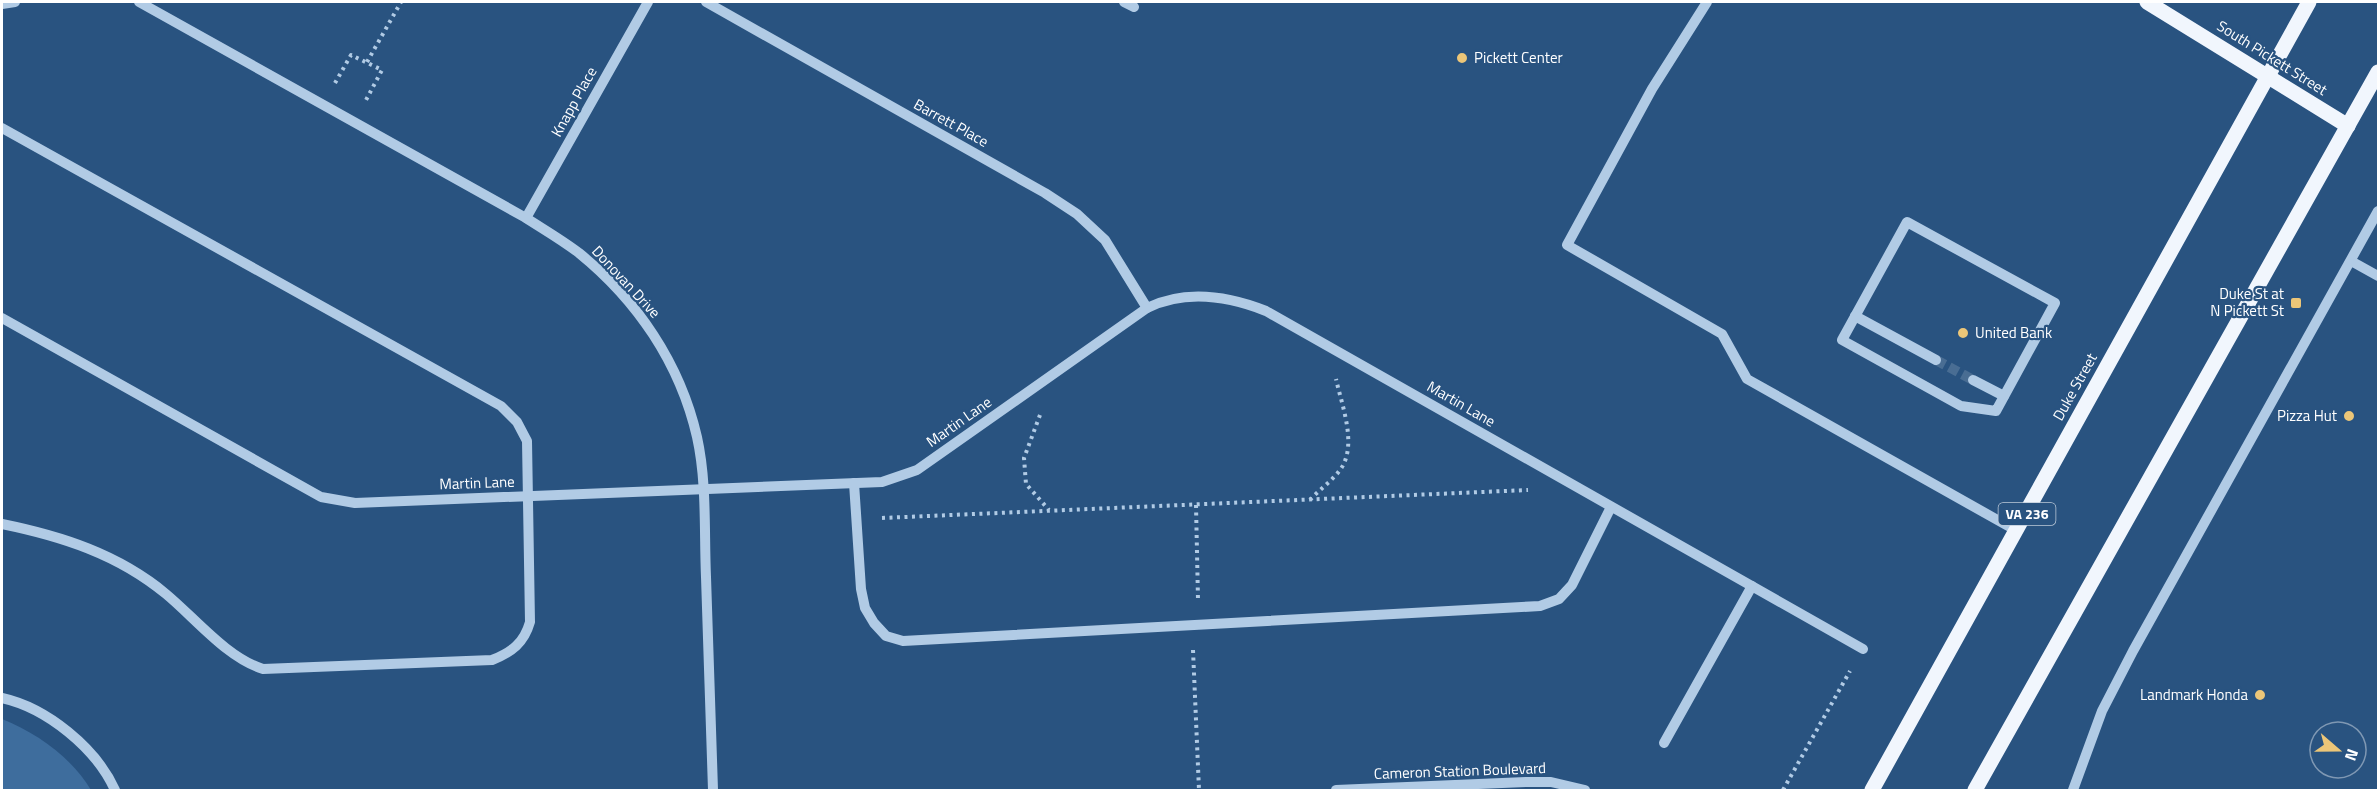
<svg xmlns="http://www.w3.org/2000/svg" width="2380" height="792" viewBox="0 0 2380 792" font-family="'Titillium Web',sans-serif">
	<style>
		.green { fill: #3e6d9d }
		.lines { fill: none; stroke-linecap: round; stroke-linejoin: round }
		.minor-tunnel { stroke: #496d93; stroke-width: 10; stroke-dasharray: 10 5; stroke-linecap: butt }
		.path { stroke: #b1cbe5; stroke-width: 4; stroke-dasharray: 3 4.5; stroke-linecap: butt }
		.minor { stroke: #b1cbe5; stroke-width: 10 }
		.major { stroke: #f1f6fd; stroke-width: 15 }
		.poi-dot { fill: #ecc678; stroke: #295380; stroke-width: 2 }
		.labels { text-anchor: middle; stroke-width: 4.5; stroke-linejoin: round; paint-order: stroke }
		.shield { fill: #295380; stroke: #bfcbd9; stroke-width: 1.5 }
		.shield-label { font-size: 14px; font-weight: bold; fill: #fff }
		.poi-label { font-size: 15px; fill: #fff; stroke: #295380; text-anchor: end }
		.street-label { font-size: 15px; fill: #fff; stroke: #295380 }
	</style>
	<rect width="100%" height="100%" fill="#295380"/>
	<path class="green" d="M2,719C37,733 71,757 91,790H2Z"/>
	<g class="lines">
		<path class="minor-tunnel" d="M1936,360L1973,380"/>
		<g class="path">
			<path d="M367,62L401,2"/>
			<path d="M335,83L351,55L382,70L366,100"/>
			<path d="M1040,415L1024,458L1026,484L1049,510"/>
			<path d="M1310,500C1319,490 1332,481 1340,470C1358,446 1342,406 1336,379"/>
			<path d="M1196,505L1198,600"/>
			<path d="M882,518L1528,490"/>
			<path d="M1193,650L1199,790"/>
			<path d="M1783,790L1850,671"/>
		</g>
		<g class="minor">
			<path d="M139,2L526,218C543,229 562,240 579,253C637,300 680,363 697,437C707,482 704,531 706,577C708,648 711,719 713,790"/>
			<path d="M706,2L1045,193L1077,214L1105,240L1147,308"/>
			<path d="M1124,2L1134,7"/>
			<path d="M1707,2L1652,89L1567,245L1722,334L1747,379L2017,531"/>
			<path d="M2,4L15,2"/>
			<path d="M2,128L501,406L517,422L527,441L530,622C524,643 512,652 492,660L263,669C227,658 195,618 166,594C118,554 61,536 2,524"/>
			<path d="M526,218L648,2"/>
			<path d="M1907,222L2055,303L1996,411L1961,406L1842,340Z"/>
			<path d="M2351,261L2378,276"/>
			<path d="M1855,316L1936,360"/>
			<path d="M2,318L321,497L355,503L882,482L917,470L1147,308C1186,289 1228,296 1266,311L1863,649"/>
			<path d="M1973,380L2004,396"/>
			<path d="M854,483L861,589L865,608L874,623L886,636L903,641L1540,606L1559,599L1572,585L1611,507"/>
			<path d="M2,698C47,708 96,748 115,790"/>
			<path d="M1664,743L1752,586"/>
			<path d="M1336,790L1526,782H1551L1585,790"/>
			<path d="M2073,790L2102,711L2133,651L2378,211"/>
		</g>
		<g class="major">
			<path d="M2147,2L2348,126"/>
			<path d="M1872,790L2309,2"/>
			<path d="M1975,790L2378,72"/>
		</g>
	</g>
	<g class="poi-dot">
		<circle cx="1462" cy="58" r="6"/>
		<rect x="2290" y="297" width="12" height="12" rx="3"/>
		<circle cx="1963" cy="333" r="6"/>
		<circle cx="2349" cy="416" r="6"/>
		<circle cx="2260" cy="695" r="6"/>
	</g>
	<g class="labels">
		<rect class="shield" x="1998.5" y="503" width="57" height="22" rx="4.5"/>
		<g class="shield-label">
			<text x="2027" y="519">VA 236</text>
		</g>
		<g class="poi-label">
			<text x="1474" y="63" text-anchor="start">Pickett Center</text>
			<text x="2284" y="299">Duke St at<tspan x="2284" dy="17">N Pickett St</tspan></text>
			<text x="1975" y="338" text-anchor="start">United Bank</text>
			<text x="2337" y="421">Pizza Hut</text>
			<text x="2248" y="700">Landmark Honda</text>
		</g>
		<g class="street-label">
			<text transform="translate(2272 58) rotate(32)" y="5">South Pickett Street</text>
			<text transform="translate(574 102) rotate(-61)" y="5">Knapp Place</text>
			<text transform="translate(951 123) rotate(29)" y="5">Barrett Place</text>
			<text transform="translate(626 282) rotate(47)" y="5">Donovan Drive</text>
			<text transform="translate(2075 387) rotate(-61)" y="5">Duke Street</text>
			<text transform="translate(1461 404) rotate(30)" y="5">Martin Lane</text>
			<text transform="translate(959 422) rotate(-35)" y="5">Martin Lane</text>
			<text transform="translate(477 483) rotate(-2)" y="5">Martin Lane</text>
			<text transform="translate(1460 771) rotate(-2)" y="5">Cameron Station Boulevard</text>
		</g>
	</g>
	<rect width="2380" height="792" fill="none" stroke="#ffffff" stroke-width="6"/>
	<g transform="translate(2338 750) rotate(110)"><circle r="28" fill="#295380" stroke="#7f98b3" stroke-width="1.5"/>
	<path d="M0-4.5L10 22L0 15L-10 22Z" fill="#ecc678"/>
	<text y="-9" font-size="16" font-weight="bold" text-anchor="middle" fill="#ffffff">N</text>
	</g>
</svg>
